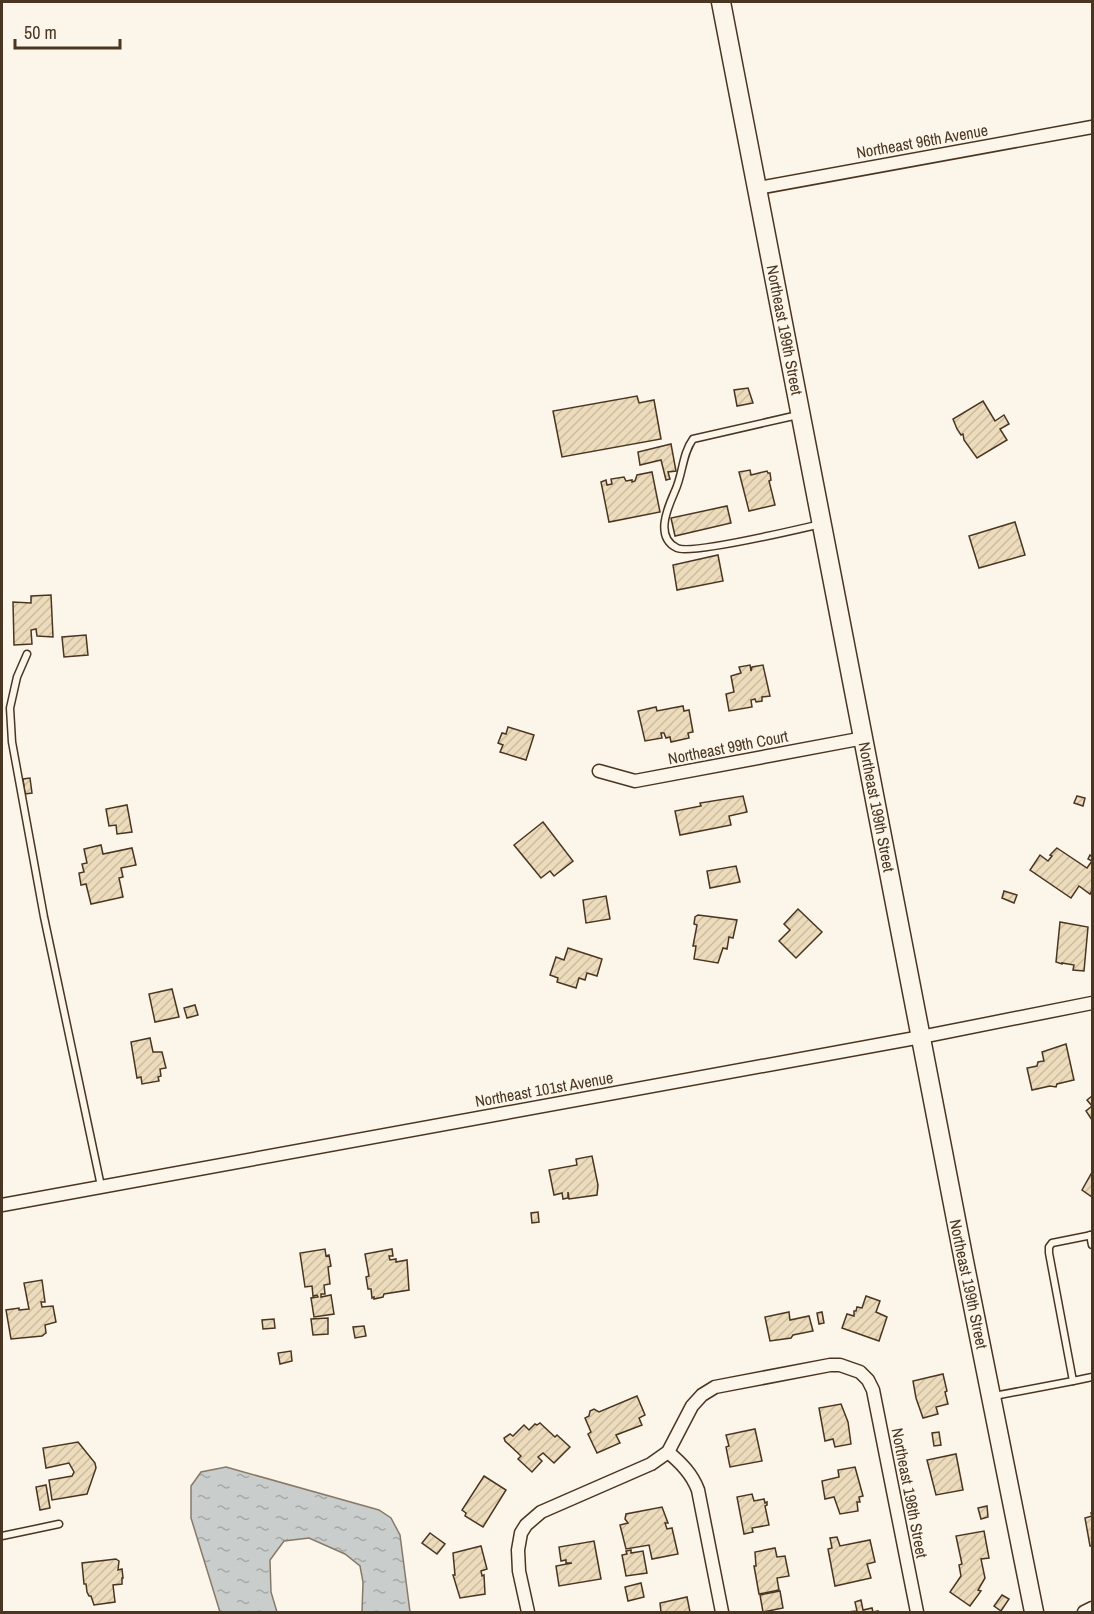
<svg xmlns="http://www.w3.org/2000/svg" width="1094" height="1614" viewBox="0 0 1094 1614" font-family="'Archivo Narrow',sans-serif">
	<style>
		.water { fill: url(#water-ripples); stroke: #887966; stroke-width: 1.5 }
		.building { fill: url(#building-hatch); stroke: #4a3520; stroke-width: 1.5 }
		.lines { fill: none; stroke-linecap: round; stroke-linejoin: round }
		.lane-casing { stroke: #4a3520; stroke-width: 9 }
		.street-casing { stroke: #4a3520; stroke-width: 15 }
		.secondary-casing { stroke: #4a3520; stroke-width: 21 }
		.lane { stroke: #fbf6e9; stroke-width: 6 }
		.street { stroke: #fbf6e9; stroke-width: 12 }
		.secondary { stroke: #fbf6e9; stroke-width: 18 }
		.labels { text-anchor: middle; stroke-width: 4.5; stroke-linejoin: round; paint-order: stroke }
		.street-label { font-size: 16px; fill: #4a3520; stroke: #fbf6e9 }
	</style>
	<defs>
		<pattern id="water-ripples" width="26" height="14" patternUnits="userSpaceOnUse" patternTransform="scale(1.5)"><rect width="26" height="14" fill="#c9cecd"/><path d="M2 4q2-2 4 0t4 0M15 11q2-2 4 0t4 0" fill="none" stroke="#a5a8a6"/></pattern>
		<pattern id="building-hatch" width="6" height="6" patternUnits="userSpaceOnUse" patternTransform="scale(1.5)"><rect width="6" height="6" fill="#ecdcbc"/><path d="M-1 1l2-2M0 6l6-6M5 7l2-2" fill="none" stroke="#ccbda1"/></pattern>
	</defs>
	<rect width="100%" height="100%" fill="#fbf6e9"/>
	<path class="water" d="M226,1467L379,1510L391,1518L400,1535L410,1612H362L363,1582L360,1566L345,1554L309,1538L284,1541L270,1560L271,1592L277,1612H220L191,1518V1486L201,1472Z"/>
	<g class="building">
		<path d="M748,388L753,403L737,406L734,390Z"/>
		<path d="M637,396L639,403L654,400L661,439L562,457L553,411Z"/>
		<path d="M983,401L995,421L1004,415L1009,424L1000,429L1007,440L977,458L964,440L963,434L961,435L957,429L953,419Z"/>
		<path d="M671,444L676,471L668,472L670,479L666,480L661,460L640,465L638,452Z"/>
		<path d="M750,470L751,475L767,471L768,473H770L771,480L769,481L775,505L749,511L739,472Z"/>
		<path d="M652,472L660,512L609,522L601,482L606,480L607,485L612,484L611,479L624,477L626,481L632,480V482L635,481L637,475Z"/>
		<path d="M727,506L731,523L675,536L671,518Z"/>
		<path d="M1015,522L1025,555L979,568L969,536Z"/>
		<path d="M718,555L723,581L677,590L673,565Z"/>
		<path d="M51,595L53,637L37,636L36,629L31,630L32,644L14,645L13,602L31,603V596Z"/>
		<path d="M86,635L88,655L64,657L62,637Z"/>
		<path d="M750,665L751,671L752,667L763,665L770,696L762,697V701L756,702L755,699L751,700L752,707L729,711L726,694L734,692L731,676L741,673L739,667Z"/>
		<path d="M683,706L684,711L689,710L693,732L688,733L689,738L671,742L670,737L666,738L664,733H661L662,738L645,741L638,711L656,707L657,711Z"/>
		<path d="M508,727L534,735L526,760L500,752L503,745L498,743L502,733L506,734Z"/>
		<path d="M30,778L32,793L25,794L23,779Z"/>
		<path d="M743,796L747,812L729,816L731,825L680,835L675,811L701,806L700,803Z"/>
		<path d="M1077,796L1085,798L1083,806L1074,803Z"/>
		<path d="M127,805L132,832L117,834L116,825L109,826L106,809Z"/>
		<path d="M543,822L573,861L554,876L550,871L541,878L514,845Z"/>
		<path d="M101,845L103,854L132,848L136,865L121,868L123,877L119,878L123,897L91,904L86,884L81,885L79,873L84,872L82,864L87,863L84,849Z"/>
		<path d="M1057,848L1087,868L1092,861L1088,859L1090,855L1092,857V890L1090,894L1079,886L1071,898L1030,870L1040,855L1048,861L1052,856L1050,855Z"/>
		<path d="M736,866L740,882L710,888L707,871Z"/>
		<path d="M1004,891L1017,895L1014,903L1002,898Z"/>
		<path d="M606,896L610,919L586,923L583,900Z"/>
		<path d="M798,909L822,932L796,958L779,941L790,930L784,924Z"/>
		<path d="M698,915L737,920L733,938L729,937L727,949L723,948L718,963L694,959L696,946H693L697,925L694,924L695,917Z"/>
		<path d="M1060,922L1088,927L1084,971L1073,970L1074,965L1062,963V964L1056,962Z"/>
		<path d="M568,948L602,959L597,976L587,973L585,980L579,978L576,988L557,982L558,978L550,975L556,957L564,960Z"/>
		<path d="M172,989L179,1017L155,1022L149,994Z"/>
		<path d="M195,1005L198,1015L187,1018L184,1008Z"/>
		<path d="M150,1038L153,1052H162L166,1068L160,1069L161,1076L158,1077L159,1081L142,1084L141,1077L137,1078L131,1042Z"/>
		<path d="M1066,1044L1074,1080L1057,1084L1056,1087L1050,1086L1032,1090L1027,1068L1037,1066L1038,1062L1044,1061L1042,1052Z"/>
		<path d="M1092,1096V1120L1086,1111L1092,1106L1087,1100Z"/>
		<path d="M592,1156L598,1185L597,1195L569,1199L568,1192V1198L563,1199L562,1193L554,1195L549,1170L577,1165L576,1159Z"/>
		<path d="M1091,1174L1092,1175V1197L1082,1190Z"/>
		<path d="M538,1212L539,1222L532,1223L531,1213Z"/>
		<path d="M325,1249L326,1256L329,1255L331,1266L328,1267L330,1284L324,1285L325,1294H321V1297L331,1295L334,1314L314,1317L311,1298L318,1297L317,1295L313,1296L312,1286L305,1287L300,1253Z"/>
		<path d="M392,1249L393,1256H389L390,1260L396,1259V1262L407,1260L409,1290L384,1294L383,1297L374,1299V1297L372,1298L371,1289H368L366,1277L369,1276L365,1254Z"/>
		<path d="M42,1280L45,1302H41L42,1307L53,1306L56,1322L45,1325L46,1333L42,1336L11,1339L6,1310L19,1308V1310L29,1309L24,1283Z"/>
		<path d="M866,1296L880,1301L876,1312L887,1317L879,1341L842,1328L847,1314L854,1316V1311H856L857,1307L862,1308Z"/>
		<path d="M789,1312L790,1320L809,1316L813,1331L793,1335L791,1338L770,1341L765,1317Z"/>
		<path d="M822,1312L824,1323L819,1324L817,1313Z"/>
		<path d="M328,1318V1334L313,1335L311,1319Z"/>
		<path d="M274,1319L275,1328L263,1329L262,1320Z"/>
		<path d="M364,1326L366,1336L355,1338L353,1327Z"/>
		<path d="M291,1351L292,1361L280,1364L278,1353Z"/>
		<path d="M943,1374L947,1391L945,1392L948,1404L936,1407L938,1414L923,1418L916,1398L913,1381Z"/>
		<path d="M637,1396L645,1415L639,1418L642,1425L616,1435L620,1443L597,1453L588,1434L591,1432L585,1418L589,1416L590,1411L594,1409L599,1412Z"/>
		<path d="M841,1404L848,1422L851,1444L835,1447L833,1439L825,1441L819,1408Z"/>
		<path d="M540,1423L555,1437L557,1435L570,1447L554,1463L543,1453L538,1457L542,1461L532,1472L518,1459L521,1456L505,1441L504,1438L510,1434L513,1436L524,1425L529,1430L535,1424L537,1425Z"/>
		<path d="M755,1429L762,1461L730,1467L726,1447L729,1446L726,1435Z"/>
		<path d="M939,1432L941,1445L934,1446L932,1433Z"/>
		<path d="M78,1442L95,1463L96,1468L87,1494L52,1500L49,1480L72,1476L74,1472L69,1463L46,1468L43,1448Z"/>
		<path d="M956,1454L963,1490L936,1495L927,1460Z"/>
		<path d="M855,1467L863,1496L859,1497L860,1502H857L858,1511L840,1514L834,1497L825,1499L822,1481L839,1477L838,1470Z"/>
		<path d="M484,1476L506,1490L483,1527L465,1516L466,1513L462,1510Z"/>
		<path d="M46,1485L50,1508L40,1510L36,1487Z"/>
		<path d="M752,1494L754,1501L764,1499L765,1503L767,1502V1505L765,1506L769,1525L752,1528L753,1532L744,1534L737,1497Z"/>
		<path d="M987,1506L988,1517L981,1519L978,1508Z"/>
		<path d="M662,1507L668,1523H665L667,1529L672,1528L678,1554L652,1559L649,1545L626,1549L620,1525L628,1523L625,1519L626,1514Z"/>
		<path d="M1091,1513H1092V1546H1090L1085,1518L1092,1516Z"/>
		<path d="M984,1531L989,1558L981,1559L985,1578L978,1590L981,1591L970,1606L950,1592L961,1576L959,1565L962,1564L956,1536Z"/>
		<path d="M430,1533L445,1544L437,1554L422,1543Z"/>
		<path d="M837,1537L840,1546L870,1540L875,1562L867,1564L871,1578L835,1586L828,1549L832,1548L830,1538Z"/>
		<path d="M594,1541L601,1579L559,1586L556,1566L572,1563H566V1560L561,1561L559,1547Z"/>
		<path d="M481,1546L487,1569L481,1571L482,1576L484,1575L485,1594L460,1598L453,1575H455L453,1553Z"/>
		<path d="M775,1548L777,1557L785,1556L789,1576L777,1578L779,1590L759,1594L754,1566H756L755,1552Z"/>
		<path d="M631,1550V1553L643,1551L647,1573L626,1576L622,1555L627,1554L626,1551Z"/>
		<path d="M116,1559L119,1561L118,1570L122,1569L123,1578H122V1584L113,1585L115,1602L94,1605L91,1596H89L87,1592L86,1584H84L82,1563Z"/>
		<path d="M641,1583L644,1597L628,1601L625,1587Z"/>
		<path d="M780,1591L783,1608L763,1612L760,1595Z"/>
		<path d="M1002,1595L1009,1599L1001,1611L994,1606Z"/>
		<path d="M687,1597L690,1612H661L660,1603Z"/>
		<path d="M861,1600L863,1610L872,1608L873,1612L878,1611V1612H847L857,1611L855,1602Z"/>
	</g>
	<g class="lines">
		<defs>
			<g id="lane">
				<path d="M798,415L693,439C682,454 683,474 675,491C668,507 654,537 677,548C691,555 799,529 821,524"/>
				<path d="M27,654L17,677L10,708L12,742L44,917L101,1186"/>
				<path d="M1090,1235L1092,1245"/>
				<path d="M1092,1235L1052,1243L1049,1247V1253L1073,1381L1092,1377"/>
				<path d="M994,1396L1073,1381"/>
				<path d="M2,1536L59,1524"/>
			</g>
			<g id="street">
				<path d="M758,188L1092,127"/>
				<path d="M599,771L635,781L864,738"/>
				<path d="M2,1205L921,1037L1092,1003"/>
				<path d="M668,1452C681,1463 692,1474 698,1490L722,1612"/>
				<path d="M528,1612L519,1571L518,1550L521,1533L526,1525L541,1512L651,1464L668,1452L692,1406L702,1395L715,1387L830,1365H840L860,1372L868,1380L873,1390L917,1612"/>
				<path d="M1084,1612L1092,1608"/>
			</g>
			<path id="secondary" d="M721,2L964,1261L1034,1612"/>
		</defs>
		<use href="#lane" class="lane-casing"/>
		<use href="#street" class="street-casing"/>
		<use href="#secondary" class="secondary-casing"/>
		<use href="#lane" class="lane"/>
		<use href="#street" class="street"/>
		<use href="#secondary" class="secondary"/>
	</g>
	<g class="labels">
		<g class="street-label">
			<text transform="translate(922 141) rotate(-10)" y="6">Northeast 96th Avenue</text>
			<text transform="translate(785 330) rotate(79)" y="6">Northeast 199th Street</text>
			<text transform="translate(728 747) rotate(-11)" y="6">Northeast 99th Court</text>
			<text transform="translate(877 807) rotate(79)" y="6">Northeast 199th Street</text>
			<text transform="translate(544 1089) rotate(-10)" y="6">Northeast 101st Avenue</text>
			<text transform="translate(969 1284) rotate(78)" y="6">Northeast 199th Street</text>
			<text transform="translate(910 1493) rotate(79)" y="6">Northeast 198th Street</text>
		</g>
	</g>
	<rect width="1094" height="1614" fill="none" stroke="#4a3520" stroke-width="6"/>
	<path d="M15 39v9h105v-9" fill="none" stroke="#4a3520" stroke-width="3"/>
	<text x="24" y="39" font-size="18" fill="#4a3520" stroke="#fbf6e9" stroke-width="4.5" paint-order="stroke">50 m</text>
</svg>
